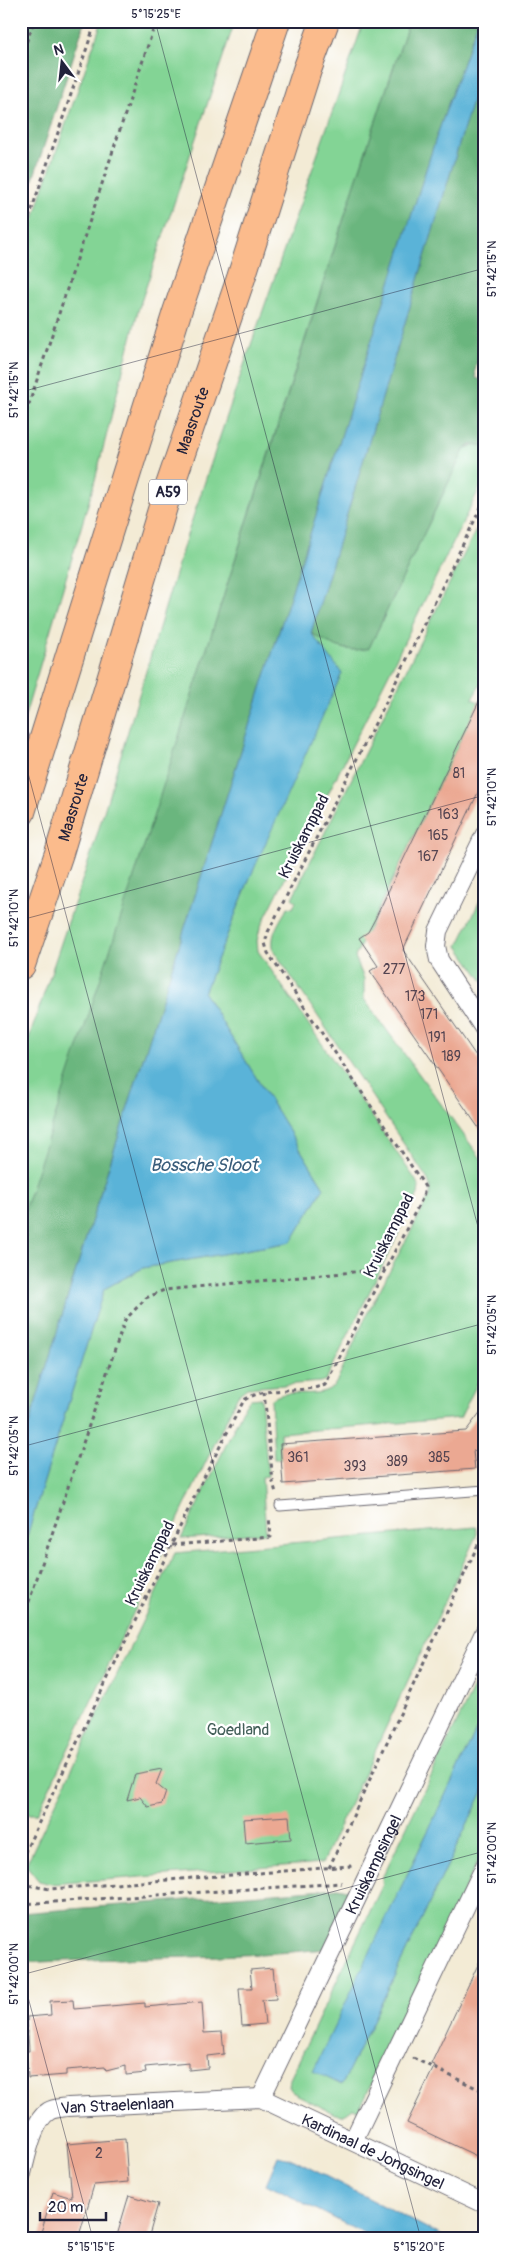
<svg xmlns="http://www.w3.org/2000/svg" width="506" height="2260" viewBox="0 0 506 2260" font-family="Pangolin,sans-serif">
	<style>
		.green { fill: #83d495; stroke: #527b68 }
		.forest { fill: #6ab67e; stroke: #466c5c }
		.water { fill: #5ab3d8; stroke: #3e6a8a }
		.building { fill: #eba892 }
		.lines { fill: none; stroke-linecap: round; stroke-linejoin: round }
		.lane-casing { stroke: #6b6871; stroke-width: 11 }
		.street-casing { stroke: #6b6871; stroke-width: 20 }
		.highway-casing { stroke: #6b6871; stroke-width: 30 }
		.path { stroke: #6b6871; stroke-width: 3; stroke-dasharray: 4 4; stroke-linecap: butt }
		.lane { stroke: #fff; stroke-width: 9 }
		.street { stroke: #fff; stroke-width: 18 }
		.highway { stroke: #fbbb8c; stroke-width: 28 }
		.ticks { fill: none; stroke: #22223b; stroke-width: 1; stroke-opacity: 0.45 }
		.labels { text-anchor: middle; stroke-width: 4.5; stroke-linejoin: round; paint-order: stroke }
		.number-label { font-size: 14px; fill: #544451 }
		.shield { fill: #fff; stroke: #646476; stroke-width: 1 }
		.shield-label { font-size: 15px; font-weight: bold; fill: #22223b }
		.street-label { font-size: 16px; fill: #22223b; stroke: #fff }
		.park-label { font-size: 16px; fill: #44605a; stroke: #fff }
		.water-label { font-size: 18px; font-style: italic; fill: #385c7a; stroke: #fff }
		.neatline { fill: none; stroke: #22223b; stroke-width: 2 }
		.ticks-label { font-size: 12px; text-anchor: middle; fill: #22223b }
	</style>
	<rect width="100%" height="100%" fill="#fff"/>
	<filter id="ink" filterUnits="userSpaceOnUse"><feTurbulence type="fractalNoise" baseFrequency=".02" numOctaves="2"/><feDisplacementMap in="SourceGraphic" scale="10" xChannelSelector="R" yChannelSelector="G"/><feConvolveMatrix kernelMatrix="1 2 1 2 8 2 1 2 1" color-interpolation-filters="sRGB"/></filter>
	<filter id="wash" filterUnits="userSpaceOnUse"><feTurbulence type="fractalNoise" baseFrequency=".0096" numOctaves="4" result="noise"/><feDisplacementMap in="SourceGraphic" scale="20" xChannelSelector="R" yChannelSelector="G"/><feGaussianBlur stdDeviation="1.12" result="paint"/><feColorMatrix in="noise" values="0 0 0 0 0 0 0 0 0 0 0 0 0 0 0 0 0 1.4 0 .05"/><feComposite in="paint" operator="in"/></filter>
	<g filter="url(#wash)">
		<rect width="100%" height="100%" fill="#f3ebd5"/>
		<g class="green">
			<path d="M102,21H235L138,311L94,484L21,729V262L44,186Z"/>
			<path d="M364,21H409C275,419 157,823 21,1220V1062L93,848L185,541L246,359Z"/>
			<path d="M481,444L485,446V477L389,673L260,928L257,941L258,951L415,1179L419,1187L418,1194L326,1380L320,1382L247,1388L238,1395L37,1814H21V1555L104,1289L143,1268L291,1242L324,1188L204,993L249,880L311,633C330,644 346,654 369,648L465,448Z"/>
			<path d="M485,512V676L472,699L479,702L355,957L364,979V999L485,1164V1368L460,1418L280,1433L281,1459H274L271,1400C287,1385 321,1403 336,1383L367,1314L430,1195V1186L428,1180L274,951C269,935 280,921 288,907L293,908L296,901L292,898Z"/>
			<path d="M485,890V984L458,946Z"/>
			<path d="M261,1398L268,1476L262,1477L266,1533L181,1539L245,1405L251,1399Z"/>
			<path d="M476,1527L477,1534L322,1863L51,1884L39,1881L26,1865L175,1553Z"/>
			<path d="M485,1664V1712L314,2071L342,2085L485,1787V1846L359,2110L353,2108L343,2115L335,2114L292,2092L289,2086L290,2079L383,1884L382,1878Z"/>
		</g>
		<g class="forest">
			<path d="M21,21H85L21,216Z"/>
			<path d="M409,21H478L436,138L76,1270L21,1451V1220L137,868L352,193Z"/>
			<path d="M485,68V327L475,370L476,378L485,381V446L471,445L465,448L369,648C346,654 330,644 311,633L474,95Z"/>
			<path d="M338,1888L352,1891L326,1949C225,1959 123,1957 21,1963V1913Z"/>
		</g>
		<g class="water">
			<path d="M478,21H485V68L474,95L311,633L342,673L249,880L204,993L324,1188L291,1242L143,1268L104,1289L21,1555V1451L76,1270L436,138Z"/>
			<path d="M485,1712V1787L342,2085L313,2071Z"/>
			<path d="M278,2156L294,2160L448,2239H375L266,2184Z"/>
		</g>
		<g id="blocks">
			<g class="building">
				<path d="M485,689V778L403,950L485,1069V1137L370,971L378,966L359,938L368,932L375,919Z"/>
				<path d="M485,1406V1449L473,1451L475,1469L283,1484L280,1444L466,1431Z"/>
				<path d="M162,1769L156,1784L166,1792L162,1804L148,1807L140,1797L127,1800L135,1774Z"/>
				<path d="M289,1816L291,1839L245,1843L243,1819Z"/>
				<path d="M485,1950V2160L407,2123L435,2065L431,2064Z"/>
				<path d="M273,1968L276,1999L262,2000L265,2024L242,2026L239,1988H252L250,1970Z"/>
				<path d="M73,2000L74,2009L145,2003V2007L202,2002L204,2033L222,2032L224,2054L207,2056L208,2068L189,2070V2063L145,2067L146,2073L126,2075V2066L106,2071L105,2067L66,2070V2075L28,2078L26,2051H29L27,2017L51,2015L50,2001Z"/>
				<path d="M125,2139L128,2182L94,2185L78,2239H39L53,2192L72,2198L67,2144Z"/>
				<path d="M129,2195L158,2204L148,2239H116Z"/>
			</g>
		</g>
	</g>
	<g filter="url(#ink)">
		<use href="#blocks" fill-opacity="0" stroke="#6b6871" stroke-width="1"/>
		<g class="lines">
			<defs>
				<path id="lane" d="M280,1506L485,1490"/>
				<g id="street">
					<path d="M485,834L438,931L436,946L439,960L485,1030"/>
					<path id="s1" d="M261,2098L485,1631"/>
					<path d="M353,2141L485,1866"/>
					<path id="s2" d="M21,2177C26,2159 32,2121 49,2111C54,2108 62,2108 68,2107L261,2098L485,2204"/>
				</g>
				<g id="highway">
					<path d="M21,812L177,312L276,21"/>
					<path id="s3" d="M21,965L59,853L165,500L241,278L307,70L325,21"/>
				</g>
			</defs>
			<use href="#lane" class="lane-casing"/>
			<use href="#street" class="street-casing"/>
			<use href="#highway" class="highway-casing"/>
			<g class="path">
				<path d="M21,57L34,21"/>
				<path d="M21,241L96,21"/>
				<path d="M21,428L156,21"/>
				<path d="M264,1392L273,1482L276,1493"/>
				<path d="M172,1545L271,1537L269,1517"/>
				<path d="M21,1625L125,1320L146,1298L164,1290L385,1269"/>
				<path d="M21,1860L199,1487L244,1400C268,1385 299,1394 325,1385L423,1197L425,1187L420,1179L268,953L265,943L268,932L386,702L485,499"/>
				<path d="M329,1868L481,1538V1504"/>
				<path d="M21,1884L50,1889L350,1866V1868"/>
				<path d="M21,1904L342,1883"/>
				<path d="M413,2058L485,2092"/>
			</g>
			<use href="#lane" class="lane"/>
			<use href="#street" class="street"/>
			<use href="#highway" class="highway"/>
		</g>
	</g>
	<path class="ticks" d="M155,21L485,1253M483,21L485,30M21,392L485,268M21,747L421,2239M21,920L485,795M21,1447L485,1323M21,1971L93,2239M21,1975L485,1851"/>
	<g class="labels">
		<g class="number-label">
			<text x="459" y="778">81</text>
			<text x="448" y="819">163</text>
			<text x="438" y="840">165</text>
			<text x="428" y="861">167</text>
			<text x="394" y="974">277</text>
			<text x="415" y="1001">173</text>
			<text x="429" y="1019">171</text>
			<text x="437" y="1042">191</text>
			<text x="451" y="1061">189</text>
			<text x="298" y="1462">361</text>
			<text x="439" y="1462">385</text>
			<text x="397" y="1466">389</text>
			<text x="355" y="1471">393</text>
			<text x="99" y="2158">2</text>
		</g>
		<rect class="shield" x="149" y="479.5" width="38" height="25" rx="4"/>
		<g class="shield-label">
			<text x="168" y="497">A59</text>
		</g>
		<g class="street-label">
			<text dy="6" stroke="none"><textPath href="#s3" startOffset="571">Maasroute</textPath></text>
			<text dy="6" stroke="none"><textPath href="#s3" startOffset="166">Maasroute</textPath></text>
			<text transform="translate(303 836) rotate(-63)" y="6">Kruiskamppad</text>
			<text transform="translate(388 1235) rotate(-63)" y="6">Kruiskamppad</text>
			<text transform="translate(149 1563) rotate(-64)" y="6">Kruiskamppad</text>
			<text dy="6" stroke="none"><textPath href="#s1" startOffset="259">Kruiskampsingel</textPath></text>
			<text dy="6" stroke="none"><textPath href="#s2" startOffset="142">Van Straelenlaan</textPath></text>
			<text dy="6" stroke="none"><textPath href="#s2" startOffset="410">Kardinaal de Jongsingel</textPath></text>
		</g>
		<g class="park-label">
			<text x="238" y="1735">Goedland</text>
		</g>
		<g class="water-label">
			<text x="204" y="1171">Bossche Sloot</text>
		</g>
	</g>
	<rect width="506" height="2260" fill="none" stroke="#fff" stroke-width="55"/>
	<g transform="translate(62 62) rotate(345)" stroke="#ffffff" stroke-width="4" paint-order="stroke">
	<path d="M0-4L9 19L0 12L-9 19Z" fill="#22223b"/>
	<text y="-8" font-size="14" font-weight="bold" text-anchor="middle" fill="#22223b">N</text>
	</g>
	<path d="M40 2212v8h66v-8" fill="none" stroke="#22223b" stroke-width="2.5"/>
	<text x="48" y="2212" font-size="15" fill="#22223b" stroke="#ffffff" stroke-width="4" paint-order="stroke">20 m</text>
	<rect x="28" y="28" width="450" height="2204" class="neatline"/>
	<g class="ticks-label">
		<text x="156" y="18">5°15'25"E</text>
		<text transform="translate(492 269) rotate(-90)" y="4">51°42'15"N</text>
		<text transform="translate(14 390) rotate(-90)" y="4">51°42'15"N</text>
		<text transform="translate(492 797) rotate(-90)" y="4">51°42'10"N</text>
		<text transform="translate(14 918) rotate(-90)" y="4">51°42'10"N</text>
		<text transform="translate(492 1325) rotate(-90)" y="4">51°42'05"N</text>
		<text transform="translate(14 1446) rotate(-90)" y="4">51°42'05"N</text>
		<text transform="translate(492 1853) rotate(-90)" y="4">51°42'00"N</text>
		<text transform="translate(14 1974) rotate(-90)" y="4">51°42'00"N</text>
		<text x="91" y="2251">5°15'15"E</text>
		<text x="419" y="2251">5°15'20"E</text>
	</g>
</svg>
